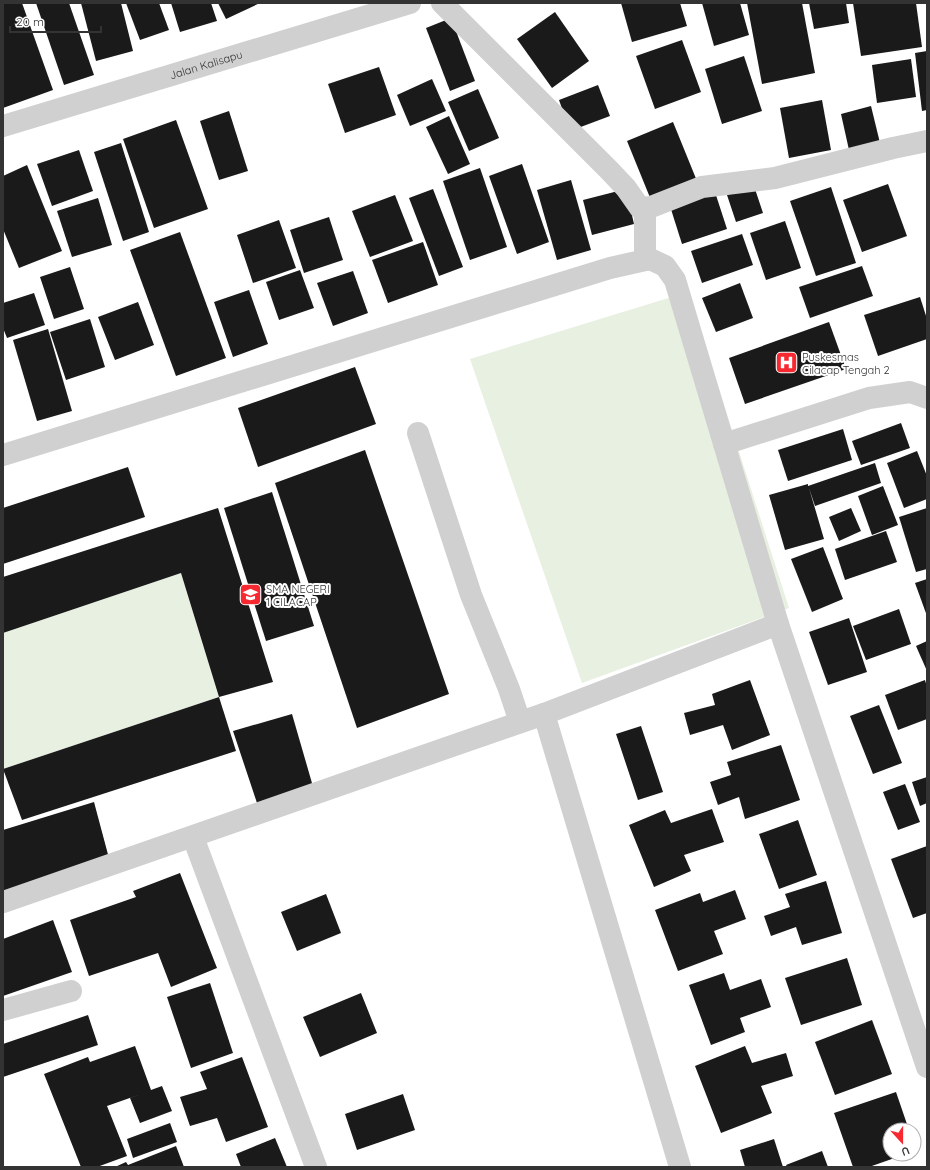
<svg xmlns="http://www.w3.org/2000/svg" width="930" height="1170" viewBox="0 0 930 1170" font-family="Quicksand,sans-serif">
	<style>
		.green { fill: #e8f0e1 }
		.building { fill: #1a1a1a }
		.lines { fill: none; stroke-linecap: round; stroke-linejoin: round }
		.minor { stroke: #d0d0d0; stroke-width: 22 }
		.labels { text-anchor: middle; stroke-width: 4; stroke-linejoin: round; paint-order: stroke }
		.street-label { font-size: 11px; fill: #333; stroke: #fff }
		.poi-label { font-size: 11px; fill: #333; stroke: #fff; text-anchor: start }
	</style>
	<rect width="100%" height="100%" fill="#fff"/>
	<g class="green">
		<path d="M688,292L789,608L582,683L470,359Z"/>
		<path d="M181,573L219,697L3,769V633Z"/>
	</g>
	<g class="building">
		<path d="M3,3H22L53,90L3,108Z"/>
		<path d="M36,3H69L94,75L64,85Z"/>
		<path d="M81,3H121L133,51L96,61Z"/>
		<path d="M126,3H159L169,30L140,40Z"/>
		<path d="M171,3H211L217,21L180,32Z"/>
		<path d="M218,3H260L226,19Z"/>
		<path d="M621,3H680L687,26L632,42Z"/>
		<path d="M702,3H740L749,35L714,46Z"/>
		<path d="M747,3H802L815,73L762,84Z"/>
		<path d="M809,3H846L849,23L814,29Z"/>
		<path d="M853,3H916L922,47L861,56Z"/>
		<path d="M555,12L589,61L552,88L517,39Z"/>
		<path d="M451,18L475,81L450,91L426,28Z"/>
		<path d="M682,40L701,92L655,109L636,56Z"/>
		<path d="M927,51V110L922,111L915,53Z"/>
		<path d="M744,56L762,111L722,124L705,69Z"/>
		<path d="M911,59L916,97L877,103L872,65Z"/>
		<path d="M379,67L396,115L345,133L328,84Z"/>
		<path d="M432,79L446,111L410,126L397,95Z"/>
		<path d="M598,85L610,116L570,131L559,100Z"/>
		<path d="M478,89L499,138L469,151L448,102Z"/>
		<path d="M822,100L831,150L789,158L780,108Z"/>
		<path d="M871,106L880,143L849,150L841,114Z"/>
		<path d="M229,111L248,171L219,180L200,121Z"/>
		<path d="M449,116L470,164L448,174L426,127Z"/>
		<path d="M176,120L208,209L154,228L123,139Z"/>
		<path d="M673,122L699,186L653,205L627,141Z"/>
		<path d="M121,143L149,232L123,241L94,152Z"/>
		<path d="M79,150L93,191L52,206L37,164Z"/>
		<path d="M522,164L549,242L517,254L489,176Z"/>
		<path d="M27,165L62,251L19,268L3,229V176Z"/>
		<path d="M480,168L507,247L470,260L443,181Z"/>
		<path d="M571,180L591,250L557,260L537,190Z"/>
		<path d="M888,184L907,236L862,252L843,200Z"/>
		<path d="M754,186L763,213L736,222L727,195Z"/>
		<path d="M831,187L856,263L816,276L790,201Z"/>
		<path d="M433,189L463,267L439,276L409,198Z"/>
		<path d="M626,189L634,224L592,235L583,200Z"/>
		<path d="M714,189L727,229L682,244L669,203Z"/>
		<path d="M395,195L413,241L370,257L352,211Z"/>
		<path d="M98,198L112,245L72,257L57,211Z"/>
		<path d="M329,217L343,260L304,273L290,230Z"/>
		<path d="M279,220L296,268L253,283L237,235Z"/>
		<path d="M785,221L801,268L766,280L750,233Z"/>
		<path d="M180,232L226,358L176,376L130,250Z"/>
		<path d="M742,234L753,265L702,283L691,251Z"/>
		<path d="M423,242L438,285L388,303L372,260Z"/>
		<path d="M862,266L873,296L810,318L799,287Z"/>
		<path d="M70,267L84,309L54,319L40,277Z"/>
		<path d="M300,270L314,308L279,320L266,282Z"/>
		<path d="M353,271L368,313L333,326L317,283Z"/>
		<path d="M740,283L753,318L716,332L702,298Z"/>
		<path d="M249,290L268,344L233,357L214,302Z"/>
		<path d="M34,293L45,325L7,338L3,328V303Z"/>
		<path d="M920,297L927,319V339L878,356L864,315Z"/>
		<path d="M138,302L154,345L115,360L98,317Z"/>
		<path d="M90,319L105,367L66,380L50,332Z"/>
		<path d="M829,322L846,369L745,404L729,358Z"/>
		<path d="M48,329L72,411L37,421L13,340Z"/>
		<path d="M355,367L376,424L258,467L238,408Z"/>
		<path d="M901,423L910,448L861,465L852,441Z"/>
		<path d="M843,429L852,460L788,481L778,450Z"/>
		<path d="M365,450L449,694L357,728L275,483Z"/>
		<path d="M917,451L927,476V499L904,508L887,463Z"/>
		<path d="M875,463L881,483L815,506L809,488L824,539L785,550L769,495L808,484V486Z"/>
		<path d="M128,467L145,517L3,564V508Z"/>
		<path d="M883,486L898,525L872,535L858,496Z"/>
		<path d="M272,492L314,626L266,641L224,508Z"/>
		<path d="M218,508L273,682L219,697L181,573L3,633V577Z"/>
		<path d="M851,508L861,531L839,541L829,517Z"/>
		<path d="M927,508V569L916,572L899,517Z"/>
		<path d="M886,531L897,562L845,580L835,549Z"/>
		<path d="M823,547L843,599L812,612L791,559Z"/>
		<path d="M927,579V616L915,583Z"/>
		<path d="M899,609L911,644L866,660L853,626Z"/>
		<path d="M849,618L867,672L828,685L809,632Z"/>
		<path d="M927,641V671L916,646Z"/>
		<path d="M750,680L770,735L732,750L723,725L690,735L684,713L715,705L712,694Z"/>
		<path d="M925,680L927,687V719L898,730L885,695Z"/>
		<path d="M219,697L236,751L22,820L3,769Z"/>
		<path d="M879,705L902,763L873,774L850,716Z"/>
		<path d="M292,714L314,790L258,806L233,731Z"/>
		<path d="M641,726L663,792L638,800L616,734Z"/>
		<path d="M781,745L800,800L745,819L739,797L718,805L710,782L731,775L727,762Z"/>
		<path d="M927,777V803L920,806L912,782Z"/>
		<path d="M905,784L920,822L898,830L883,792Z"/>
		<path d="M94,802L110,862L3,896V830Z"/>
		<path d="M712,809L724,842L684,855L691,871L654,887L629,825L665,810L671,823Z"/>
		<path d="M798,820L817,875L779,889L759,834Z"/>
		<path d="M927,846V913L913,918L891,859Z"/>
		<path d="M180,873L217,968L171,987L158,953L89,976L70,920L136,897L133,891Z"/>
		<path d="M826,881L842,933L802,945L796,927L771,936L764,916L790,907L785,894Z"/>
		<path d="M735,890L746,919L714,931L723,954L678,971L655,910L700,893L703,902Z"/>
		<path d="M326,894L341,933L297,951L281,912Z"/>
		<path d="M53,920L72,972L3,996V939Z"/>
		<path d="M847,958L862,1005L801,1025L785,978Z"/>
		<path d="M724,973L730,990L761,979L771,1007L740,1018L745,1032L711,1045L689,985Z"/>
		<path d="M210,983L233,1053L191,1068L167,997Z"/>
		<path d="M361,993L377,1033L320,1057L303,1017Z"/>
		<path d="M88,1015L98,1045L3,1077V1044Z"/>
		<path d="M872,1020L892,1074L835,1095L815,1042Z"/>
		<path d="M135,1046L151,1090L162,1086L172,1111L140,1123L130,1098L144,1093L107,1106L127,1156L97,1167H81L44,1074L88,1057L90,1062Z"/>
		<path d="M745,1046L752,1063L786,1053L793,1076L761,1086L772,1113L721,1133L695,1066Z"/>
		<path d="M242,1057L268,1127L226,1142L217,1118L190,1126L180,1097L207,1089L200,1072Z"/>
		<path d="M896,1092L909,1130H890V1154H906L869,1167H853L834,1113Z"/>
		<path d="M403,1094L415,1130L357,1150L345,1114Z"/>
		<path d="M170,1123L177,1142L133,1158L127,1139Z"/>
		<path d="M275,1138L287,1167H241L236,1154Z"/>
		<path d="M774,1139L783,1167H745L740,1150Z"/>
		<path d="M176,1146L184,1167H115L126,1162L128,1165Z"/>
		<path d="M822,1151L828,1167H787L786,1165Z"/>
	</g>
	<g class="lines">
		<g class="minor">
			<path d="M442,3L609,170L626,188L640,208L651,207L702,187L775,178L893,148L927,141"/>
			<path id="s1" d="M3,126L410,3"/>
			<path d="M645,260V208"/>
			<path d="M418,433L471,595L509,689L520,722"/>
			<path d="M724,444L869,398L910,392L927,398"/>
			<path d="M3,455L610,268L650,259L665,266L675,280L778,624"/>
			<path d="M544,714L680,1167"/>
			<path d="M193,837L316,1167"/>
			<path d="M3,902L544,714L778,624L927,1067"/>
			<path d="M3,1010L71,991"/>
		</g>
	</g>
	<defs>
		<symbol id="hospital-square" viewBox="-11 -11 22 22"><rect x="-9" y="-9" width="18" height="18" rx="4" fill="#f72830" stroke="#fff"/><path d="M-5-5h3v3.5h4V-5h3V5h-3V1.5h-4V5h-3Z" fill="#fff"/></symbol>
		<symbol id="school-square" viewBox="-11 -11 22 22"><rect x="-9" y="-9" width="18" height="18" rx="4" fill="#f72830" stroke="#fff"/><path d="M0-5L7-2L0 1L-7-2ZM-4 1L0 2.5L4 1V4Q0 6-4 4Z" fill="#fff"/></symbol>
	</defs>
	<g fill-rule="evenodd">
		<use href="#hospital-square" x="774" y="350" width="25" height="25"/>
		<use href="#school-square" x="238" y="582" width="25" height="25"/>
	</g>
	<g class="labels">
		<g class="street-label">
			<text dy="4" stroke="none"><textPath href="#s1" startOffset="212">Jalan Kalisapu</textPath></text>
		</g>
		<g class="poi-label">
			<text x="802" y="361">Puskesmas<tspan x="802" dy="13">Cilacap Tengah 2</tspan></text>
			<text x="266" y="593">SMA NEGERI<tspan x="266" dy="13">1 CILACAP</tspan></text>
		</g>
	</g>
	<rect width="930" height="1170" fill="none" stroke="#333333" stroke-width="8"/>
	<g transform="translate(902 1142) rotate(159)"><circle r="19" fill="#ffffff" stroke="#adadad"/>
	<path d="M0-3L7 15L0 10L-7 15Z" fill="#f72830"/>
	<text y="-6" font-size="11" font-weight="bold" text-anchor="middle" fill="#333333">U</text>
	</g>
	<path d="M10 26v6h91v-6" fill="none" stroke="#333333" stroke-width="2"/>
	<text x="16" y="26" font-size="12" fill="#333333" stroke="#ffffff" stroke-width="3" paint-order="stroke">20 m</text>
</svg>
